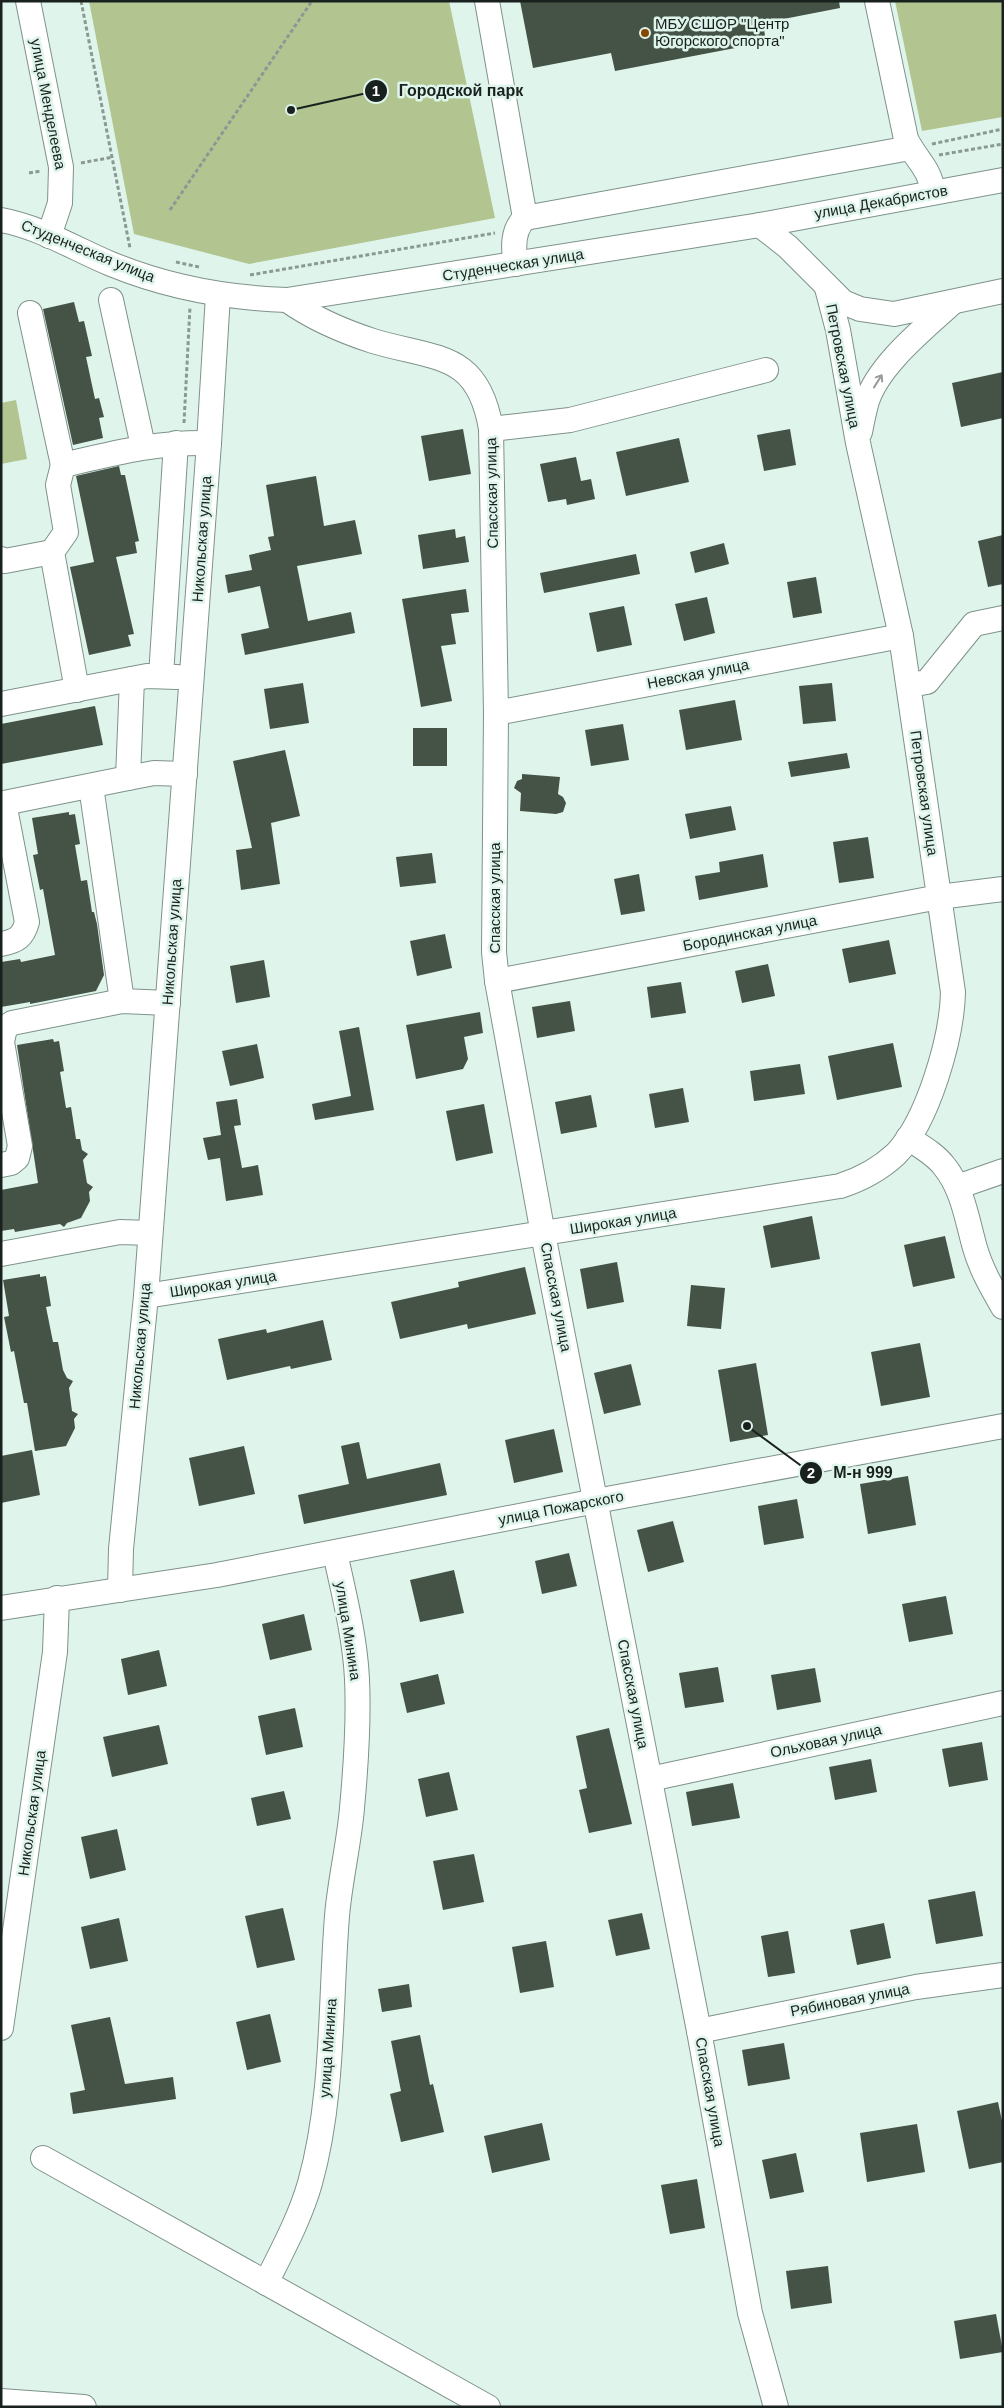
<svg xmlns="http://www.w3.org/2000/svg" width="1004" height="2408" viewBox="0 0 1004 2408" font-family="Arial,sans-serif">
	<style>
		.green { fill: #b2c591 }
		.building { fill: #455246 }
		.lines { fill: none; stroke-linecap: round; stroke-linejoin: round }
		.minor-casing { stroke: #7e928a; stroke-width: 26 }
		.path { stroke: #8a9a93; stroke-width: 3; stroke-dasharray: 4 2.5; stroke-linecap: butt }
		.minor { stroke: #fff; stroke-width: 24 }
		.oneway { stroke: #989b9a }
		.poi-dot { fill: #844704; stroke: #dff5ec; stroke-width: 2 }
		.labels { text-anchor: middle; stroke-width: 5; stroke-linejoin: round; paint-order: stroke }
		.poi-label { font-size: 15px; fill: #19211e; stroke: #dff5ec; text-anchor: start }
		.street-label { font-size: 15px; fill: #19211e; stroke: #dff5ec }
		.leader { fill: none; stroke: #19211e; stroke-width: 2 }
		.callout-dot { fill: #19211e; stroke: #dff5ec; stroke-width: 2 }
		.mark-label { font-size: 15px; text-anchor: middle; font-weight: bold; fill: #fff }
		.callout-label { font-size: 16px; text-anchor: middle; font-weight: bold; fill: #19211e; stroke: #dff5ec; stroke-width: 5; stroke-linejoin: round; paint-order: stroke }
	</style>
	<rect width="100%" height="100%" fill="#dff5ec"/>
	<g class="green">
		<path d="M89,1H449L495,218L249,264L134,234Z"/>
		<path d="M895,1H1003V117L922,131Z"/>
		<path d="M16,400L27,459L1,464V403Z"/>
	</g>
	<g class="building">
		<path d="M520,1H839L840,8L763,23L766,42L615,71L611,53L533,68Z"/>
		<path d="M74,302L79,322L84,321L92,356L86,357L95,399L99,398L104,417L99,418L103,438L73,445L43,309Z"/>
		<path d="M1003,372V418L961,427L952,383Z"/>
		<path d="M463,429L471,474L429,481L421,436Z"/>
		<path d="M790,429L796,465L764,471L757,435Z"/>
		<path d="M679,438L689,482L626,496L616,452Z"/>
		<path d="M576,457L581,481L591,479L595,499L567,505L566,499L548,502L540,464Z"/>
		<path d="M119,466L121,475H125L139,541L135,542L137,553L116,557L134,634L128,635L131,646L89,655L70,567L94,562L76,476Z"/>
		<path d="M316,476L324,526L355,520L362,554L297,566L308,621L351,612L355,633L245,655L241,634L269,628L260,586L228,593L225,575L252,570L249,555L271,550L268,537L274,536L266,485Z"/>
		<path d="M455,529L456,538L465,536L469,562L423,569L418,535Z"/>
		<path d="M1003,535V584L988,587L978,541Z"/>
		<path d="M724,543L729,564L695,573L690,552Z"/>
		<path d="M636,554L640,574L544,593L540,573Z"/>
		<path d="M816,577L822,613L793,618L787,582Z"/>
		<path d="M466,589L469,612L451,614L456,644L441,646L452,701L421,707L402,599Z"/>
		<path d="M707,597L715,633L684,641L675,604Z"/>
		<path d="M624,606L632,645L597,652L589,613Z"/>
		<path d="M303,683L309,723L270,729L264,689Z"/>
		<path d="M832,683L836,721L803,724L799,686Z"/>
		<path d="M735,700L742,740L686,750L679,710Z"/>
		<path d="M95,706L103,745L1,764V724Z"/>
		<path d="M623,724L629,760L591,766L585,730Z"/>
		<rect x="413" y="728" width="34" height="38"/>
		<path d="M285,750L300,816L271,823L280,884L241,890L236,850L252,848L233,761Z"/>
		<path d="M847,753L850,768L791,777L788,762Z"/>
		<path d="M522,774L560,777L558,794L563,797L566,803L563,812L556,814L520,811L521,793L514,788L517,781L522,779Z"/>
		<path d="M731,806L736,830L690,839L685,814Z"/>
		<path d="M69,812V815L75,814L80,844L75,845L81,881L87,880L92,912H94L97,924L104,975L96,991L30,1004V1002L1,1007V962L20,959L21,962L55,955L43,889L40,890L33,855L38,854L32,818Z"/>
		<path d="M868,837L874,878L839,883L833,842Z"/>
		<path d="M432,853L436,883L400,887L396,857Z"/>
		<path d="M763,854L768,887L699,900L695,876L720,872L719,862Z"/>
		<path d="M639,874L645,911L621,915L614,879Z"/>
		<path d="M445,934L452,968L417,976L410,941Z"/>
		<path d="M889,940L896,974L849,983L842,949Z"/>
		<path d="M264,960L270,997L236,1003L230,966Z"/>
		<path d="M768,964L775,996L742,1003L735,971Z"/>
		<path d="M681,982L686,1013L651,1018L647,987Z"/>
		<path d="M570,1001L575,1031L537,1038L532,1007Z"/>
		<path d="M480,1012L483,1033L464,1037L468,1059L463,1069L416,1079L406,1025Z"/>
		<path d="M359,1027L374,1110L315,1120L312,1104L351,1096L339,1031Z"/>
		<path d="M53,1039L54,1042L59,1041L64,1071L60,1072L66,1108L71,1107L76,1139H80L82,1150L88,1154L83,1160L87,1183L93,1187L89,1192L90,1201L81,1218L67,1223L64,1227L60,1224L15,1232L14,1229L1,1231V1190L38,1183L17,1045Z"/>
		<path d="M893,1043L902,1087L837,1100L828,1056Z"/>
		<path d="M257,1044L264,1078L230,1086L222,1051Z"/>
		<path d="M800,1064L805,1094L754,1101L750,1071Z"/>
		<path d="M683,1088L689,1122L655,1128L649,1094Z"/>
		<path d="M591,1095L597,1127L561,1134L555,1102Z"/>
		<path d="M237,1099L241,1125L234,1126L242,1168L258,1165L263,1195L226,1201L220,1158L208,1160L203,1138L221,1135L216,1102Z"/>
		<path d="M484,1104L493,1153L456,1161L446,1111Z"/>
		<path d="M812,1216L820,1259L771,1268L763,1226Z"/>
		<path d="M945,1236L955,1278L913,1287L904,1245Z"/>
		<path d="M617,1262L624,1302L587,1309L580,1269Z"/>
		<path d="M525,1267L536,1314L468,1329L467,1324L400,1339L391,1302L459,1287L458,1282Z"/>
		<path d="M40,1274V1277L46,1276L51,1306L46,1307L53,1342H58L63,1370L67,1378L73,1381L69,1388L72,1411L78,1414L74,1419L75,1428L66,1446L35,1451L27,1403H24L14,1351L11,1352L4,1317L9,1316L3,1280Z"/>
		<path d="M691,1285L725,1288L721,1329L687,1326Z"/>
		<path d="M323,1320L332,1360L291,1369L290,1366L227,1380L218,1339L266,1329L267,1333Z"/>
		<path d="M920,1343L930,1397L881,1406L871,1352Z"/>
		<path d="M756,1363L768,1435L730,1442L718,1370Z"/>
		<path d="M631,1364L641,1405L604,1414L594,1373Z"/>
		<path d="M554,1429L563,1472L514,1483L505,1440Z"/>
		<path d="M359,1442L367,1479L440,1463L447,1495L304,1524L298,1495L349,1484L341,1446Z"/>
		<path d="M244,1446L255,1494L199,1506L189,1458Z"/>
		<path d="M32,1450L40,1495L1,1503V1456Z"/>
		<path d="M908,1476L916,1525L868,1534L860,1484Z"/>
		<path d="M797,1499L804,1538L764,1545L758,1506Z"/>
		<path d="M673,1521L684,1562L648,1572L637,1530Z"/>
		<path d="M569,1553L577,1586L542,1594L535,1561Z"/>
		<path d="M454,1570L464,1613L420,1622L410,1580Z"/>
		<path d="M946,1596L953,1634L909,1642L902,1604Z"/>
		<path d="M304,1614L312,1650L270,1660L262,1624Z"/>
		<path d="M159,1650L167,1686L128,1695L121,1659Z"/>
		<path d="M718,1667L724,1702L685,1708L679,1673Z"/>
		<path d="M815,1668L821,1702L777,1710L771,1675Z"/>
		<path d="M438,1674L445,1704L407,1713L400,1683Z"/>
		<path d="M295,1708L303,1747L266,1755L258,1716Z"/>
		<path d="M159,1725L168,1764L112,1777L103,1737Z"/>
		<path d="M609,1728L632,1824L589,1833L579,1790L587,1788L576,1736Z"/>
		<path d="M982,1742L988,1780L949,1787L942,1749Z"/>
		<path d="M871,1759L877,1792L835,1800L829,1767Z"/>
		<path d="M449,1772L458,1810L426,1817L418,1779Z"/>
		<path d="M733,1783L740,1818L692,1826L686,1792Z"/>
		<path d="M284,1791L291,1819L257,1826L251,1798Z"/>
		<path d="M117,1829L126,1870L90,1879L81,1837Z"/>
		<path d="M474,1854L484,1902L443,1910L433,1861Z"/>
		<path d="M975,1891L983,1936L936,1944L928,1900Z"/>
		<path d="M283,1908L295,1960L257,1968L245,1916Z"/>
		<path d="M642,1913L650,1949L616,1956L608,1920Z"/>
		<path d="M119,1918L128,1961L90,1969L81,1927Z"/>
		<path d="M884,1923L891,1958L857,1965L850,1930Z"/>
		<path d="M788,1931L795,1973L768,1977L761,1936Z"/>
		<path d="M546,1941L554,1987L520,1993L512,1947Z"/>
		<path d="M409,1984L412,2007L382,2012L378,1989Z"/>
		<path d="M270,2014L281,2062L247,2070L236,2022Z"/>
		<path d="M110,2017L125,2084L173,2077L176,2099L73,2114L70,2093L85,2090L71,2025Z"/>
		<path d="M420,2035L430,2085L433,2084L444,2132L401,2142L390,2094L401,2091L391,2041Z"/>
		<path d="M784,2043L790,2079L748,2086L742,2050Z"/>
		<path d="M998,2102L1003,2126V2162L969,2169L957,2111Z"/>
		<path d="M542,2123L550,2160L492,2173L484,2136Z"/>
		<path d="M917,2124L925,2172L867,2182L860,2133Z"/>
		<path d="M796,2153L804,2192L770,2199L762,2160Z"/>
		<path d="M697,2179L705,2228L670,2234L661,2185Z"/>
		<path d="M828,2266L832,2303L791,2309L786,2271Z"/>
		<path d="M996,2314L1003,2352L960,2359L954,2321Z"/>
	</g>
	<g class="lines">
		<defs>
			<g id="minor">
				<path d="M28,1L61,167L60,203L49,236"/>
				<path d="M487,1L525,218"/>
				<path d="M877,1L906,139C916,160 930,168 933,192"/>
				<path d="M1,220C40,227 75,249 111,264C167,287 227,298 287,300L760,225L1003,180"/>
				<path d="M760,225L788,247L843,302L860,309L894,314L1003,291"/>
				<path d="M516,264C513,248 512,230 525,218L910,148"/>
				<path d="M111,300L143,446"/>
				<path d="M287,300C314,319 342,331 373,341C436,360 478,351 491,429L496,713L494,952L497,981L543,1234L699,2031L750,2313L776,2407"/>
				<path d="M30,313L63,465"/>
				<path d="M491,429L570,420L766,370"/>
				<path d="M860,432C862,422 864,411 867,401C879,364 925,328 953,302"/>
				<path d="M1,559L5,561L52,552"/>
				<path d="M161,676L176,443"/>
				<path d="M909,685L927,682L974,624L1003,618"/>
				<path d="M77,690L52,552L66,532L58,485L63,465C115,453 155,442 209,443"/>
				<path d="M1,704L147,676L177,677"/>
				<path d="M496,713L901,636"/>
				<path d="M128,778L132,679"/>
				<path d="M91,786L122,1001"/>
				<path d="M1,944C17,941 23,937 27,922L4,803L128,778L154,773L185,774"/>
				<path d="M497,981L939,897L1003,889"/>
				<path d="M908,1138C920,1146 935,1154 944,1166C963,1189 967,1220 975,1248C981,1269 992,1288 1003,1307"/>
				<path d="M1,1165L11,1163L17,1158L20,1146L2,1042L5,1028L12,1023L122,1001L168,1003"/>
				<path d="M957,1187L1003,1171"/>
				<path d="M1,1254L120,1232L150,1233"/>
				<path d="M146,1296L840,1186C862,1179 879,1170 896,1154C928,1121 952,1038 953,992L901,636L858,443L838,330L827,288"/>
				<path d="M120,1590L121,1549L146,1296L209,443L218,295"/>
				<path d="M1,1608L217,1575L596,1501L1003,1426"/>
				<path d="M650,1779L1003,1703"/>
				<path d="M1,2028L55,1652L57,1598"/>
				<path d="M699,2031L916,1987L1003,1975"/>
				<path d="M43,2158L488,2407"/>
				<path d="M266,2283C282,2251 300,2218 310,2183C334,2097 330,2004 337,1916C340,1880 349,1844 352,1808C356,1765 359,1722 357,1679C355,1637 344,1594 335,1553"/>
				<path d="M1,2401L84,2407"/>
			</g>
		</defs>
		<use href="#minor" class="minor-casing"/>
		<g class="path">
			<path d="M81,1L130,248"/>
			<path d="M932,144L1003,129"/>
			<path d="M939,155L1003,144"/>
			<path d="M81,163L113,157"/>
			<path d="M29,173L41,171"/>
			<path d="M170,210L312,1"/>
			<path d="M176,262L199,267"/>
			<path d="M250,275L495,233"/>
			<path d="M184,423L190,307"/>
		</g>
		<use href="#minor" class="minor"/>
	</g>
	<defs><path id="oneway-shaft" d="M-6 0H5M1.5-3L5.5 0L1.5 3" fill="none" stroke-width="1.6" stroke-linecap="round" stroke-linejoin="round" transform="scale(1.25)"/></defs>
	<use class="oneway" href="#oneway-shaft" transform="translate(878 381) rotate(-58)"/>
	<circle class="poi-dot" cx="645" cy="33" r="5"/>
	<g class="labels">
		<g class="poi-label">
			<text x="655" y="29">МБУ СШОР "Центр<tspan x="655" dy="17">Югорского спорта"</tspan></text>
		</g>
		<g class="street-label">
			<text transform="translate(48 104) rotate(79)" y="5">улица Менделеева</text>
			<text transform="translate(881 202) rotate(-10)" y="5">улица Декабристов</text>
			<text transform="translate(88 251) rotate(22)" y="5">Студенческая улица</text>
			<text transform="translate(513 265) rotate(-9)" y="5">Студенческая улица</text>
			<text transform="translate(843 366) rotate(79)" y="5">Петровская улица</text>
			<text transform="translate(492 493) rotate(-91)" y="5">Спасская улица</text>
			<text transform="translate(202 539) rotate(-86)" y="5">Никольская улица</text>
			<text transform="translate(698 674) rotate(-11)" y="5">Невская улица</text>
			<text transform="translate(924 793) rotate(82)" y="5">Петровская улица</text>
			<text transform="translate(495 898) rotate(-90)" y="5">Спасская улица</text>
			<text transform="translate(750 933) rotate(-11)" y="5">Бородинская улица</text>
			<text transform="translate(172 942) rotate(-86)" y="5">Никольская улица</text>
			<text transform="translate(623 1221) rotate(-9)" y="5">Широкая улица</text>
			<text transform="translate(223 1284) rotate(-9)" y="5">Широкая улица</text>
			<text transform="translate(556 1297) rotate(79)" y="5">Спасская улица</text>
			<text transform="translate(140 1346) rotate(-85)" y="5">Никольская улица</text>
			<text transform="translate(561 1508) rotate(-11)" y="5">улица Пожарского</text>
			<text transform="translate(348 1631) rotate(81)" y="5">улица Минина</text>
			<text transform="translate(633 1694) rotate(79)" y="5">Спасская улица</text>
			<text transform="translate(826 1741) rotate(-12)" y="5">Ольховая улица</text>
			<text transform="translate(32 1813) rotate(-82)" y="5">Никольская улица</text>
			<text transform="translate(850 2000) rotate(-11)" y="5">Рябиновая улица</text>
			<text transform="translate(328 2048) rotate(-86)" y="5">улица Минина</text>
			<text transform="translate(710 2092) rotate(80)" y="5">Спасская улица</text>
		</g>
	</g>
	<path class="leader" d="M291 110L376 91M747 1426L811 1473"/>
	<g class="callout-dot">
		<circle cx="291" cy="110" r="5"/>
		<circle cx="747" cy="1426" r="5"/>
		<circle cx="376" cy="91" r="12"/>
		<circle cx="811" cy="1473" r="12"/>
	</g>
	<g class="mark-label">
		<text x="376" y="96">1</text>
		<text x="811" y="1478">2</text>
	</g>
	<g class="callout-label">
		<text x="461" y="96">Городской парк</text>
		<text x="863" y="1478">М-н 999</text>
	</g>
	<rect width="1004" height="2408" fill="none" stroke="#19211e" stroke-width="5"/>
</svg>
